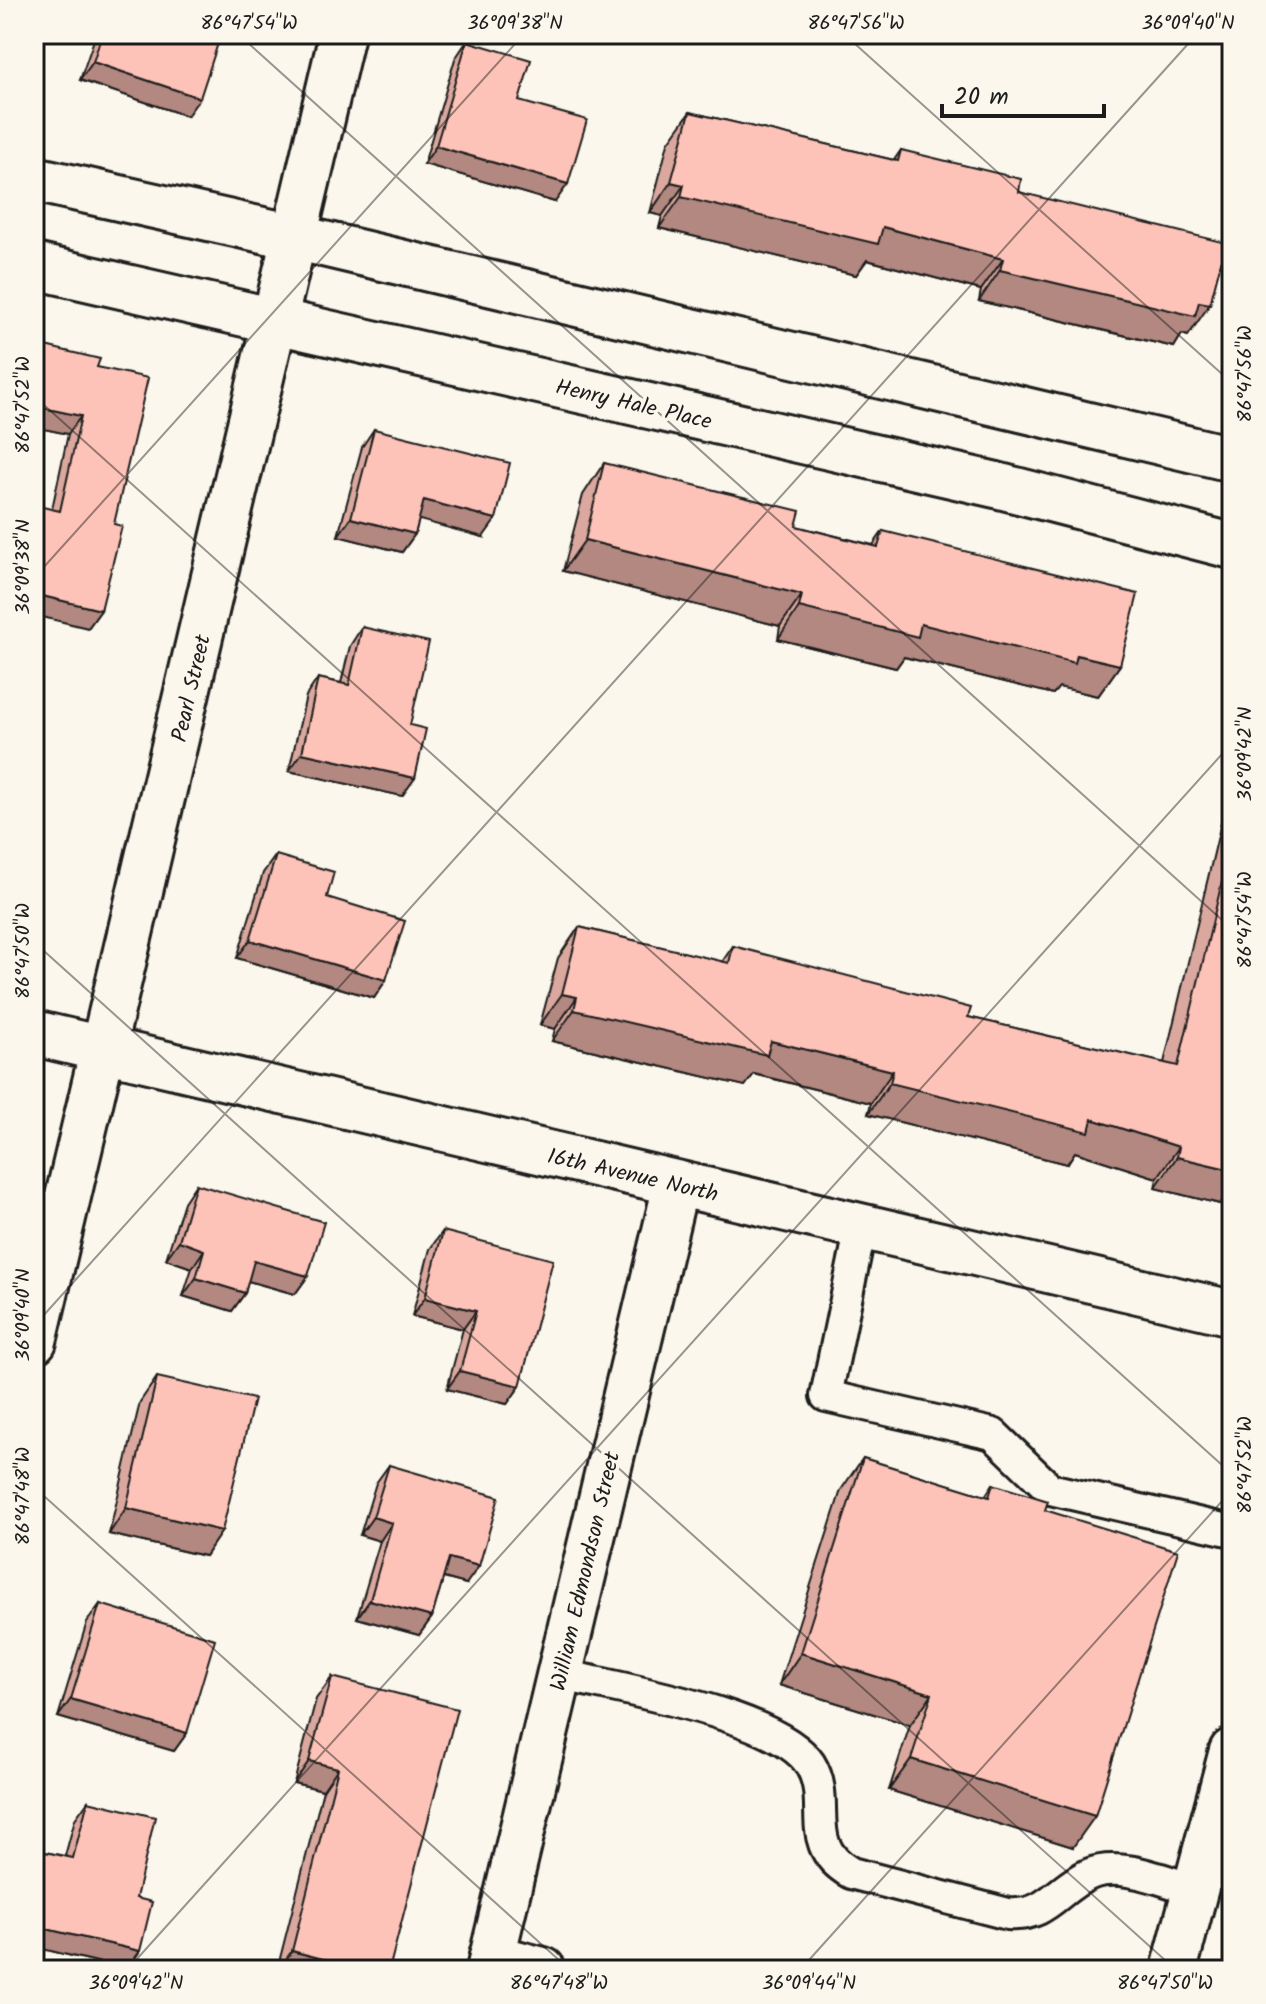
<svg xmlns="http://www.w3.org/2000/svg" width="1266" height="2004" viewBox="0 0 1266 2004" font-family="Kalam,sans-serif">
	<style>
		.lines { fill: none; stroke-linecap: round; stroke-linejoin: round }
		.service-casing { stroke: #1c1c1c; stroke-width: 36 }
		.minor-casing { stroke: #1c1c1c; stroke-width: 50 }
		.tertiary-casing { stroke: #1c1c1c; stroke-width: 50 }
		.service { stroke: #fbf7ec; stroke-width: 30 }
		.minor { stroke: #fbf7ec; stroke-width: 44 }
		.tertiary { stroke: #fbf7ec; stroke-width: 44 }
		.wall { fill: #daa89e; stroke: #1c1c1c; stroke-width: 2 }
		.shaded-wall { fill: #b28881; stroke: #1c1c1c; stroke-width: 2 }
		.building { fill: #fec3b8; stroke: #1c1c1c; stroke-width: 2 }
		.ticks { fill: none; stroke: #1c1c1c; stroke-width: 2; stroke-opacity: 0.45 }
		.labels { text-anchor: middle; stroke-width: 7; stroke-linejoin: round; paint-order: stroke }
		.street-label { font-size: 22px; fill: #1c1c1c; stroke: #fbf7ec }
		.neatline { fill: none; stroke: #1c1c1c; stroke-width: 3 }
		.ticks-label { font-size: 20px; text-anchor: middle; fill: #1c1c1c }
	</style>
	<rect width="100%" height="100%" fill="#fbf7ec"/>
	<filter id="ink" filterUnits="userSpaceOnUse"><feTurbulence type="fractalNoise" baseFrequency=".0125" numOctaves="2"/><feDisplacementMap in="SourceGraphic" scale="16" xChannelSelector="R" yChannelSelector="G"/><feConvolveMatrix kernelMatrix="1 2 1 2 8 2 1 2 1" color-interpolation-filters="sRGB"/></filter>
	<g filter="url(#ink)">
		<g class="lines">
			<defs>
				<g id="service">
					<path d="M861,1227L826,1396L993,1434L1050,1489L1232,1531"/>
					<path d="M559,1674C619,1689 777,1714 810,1764C834,1803 800,1844 851,1873L1008,1914C1048,1917 1057,1888 1090,1874C1120,1861 1166,1882 1196,1890"/>
				</g>
				<g id="minor">
					<path d="M34,179L294,237L1232,459"/>
					<path d="M34,266L996,485L1232,546"/>
					<path d="M34,1341L342,34"/>
					<path d="M1205,1862L1232,1870"/>
					<path d="M492,1957L543,1970"/>
					<path d="M489,1970L676,1185"/>
				</g>
				<g id="tertiary">
					<path d="M34,1033L1232,1313"/>
					<path d="M1174,1970L1232,1751"/>
				</g>
			</defs>
			<use href="#service" class="service-casing"/>
			<use href="#minor" class="minor-casing"/>
			<use href="#tertiary" class="tertiary-casing"/>
			<use href="#service" class="service"/>
			<use href="#minor" class="minor"/>
			<use href="#tertiary" class="tertiary"/>
		</g>
		<g class="wall">
			<path d="M96,34H221L187,116L80,80Z"/>
			<path d="M467,41L555,202L424,164L455,59Z"/>
			<path d="M690,112L894,160L901,150L1019,192L1188,336L1182,334L1174,347L979,301L981,290L867,260L856,275L659,228L662,216L650,213L668,143Z"/>
			<path d="M45,346L97,367L114,524L101,610L88,628L52,509L68,434L34,427V356L38,357Z"/>
			<path d="M374,429L483,537L419,519L415,534L402,552L338,536L362,447Z"/>
			<path d="M604,463L796,526L873,545L883,531L1120,665L1098,696L1059,687L1053,694L904,657L896,668L778,639L780,626L563,571L583,495Z"/>
			<path d="M362,627L410,725L415,778L402,796L289,771L306,696L318,678L341,683L350,646Z"/>
			<path d="M1232,792V1196L1226,1195L1220,1204L1155,1188L1157,1178L1075,1152L1067,1164L868,1114L871,1103L754,1074L745,1086L552,1041L555,1029L540,1025L558,958L579,927L722,962L733,946L968,1017L1164,1063L1227,798Z"/>
			<path d="M276,855L327,897L386,980L374,998L237,958L263,873Z"/>
			<path d="M196,1184L308,1276L295,1294L248,1281L245,1293L232,1311L183,1296L192,1268L166,1259L184,1202Z"/>
			<path d="M443,1231L520,1386L507,1404L447,1389L463,1329L412,1316L430,1249Z"/>
			<path d="M157,1377L222,1531L205,1556L109,1534L140,1402Z"/>
			<path d="M863,1458L985,1496L993,1484L1045,1510L1073,1847L889,1790L910,1725L779,1685L841,1490Z"/>
			<path d="M389,1465L466,1584L443,1578L432,1617L419,1635L357,1618L380,1541L360,1535L376,1483Z"/>
			<path d="M100,1604L187,1733L174,1751L58,1717L87,1622Z"/>
			<path d="M332,1677L389,1970H277L323,1790L294,1783L316,1699Z"/>
			<path d="M88,1801L136,1898L140,1951L127,1969L34,1947V1868L45,1852L65,1856L75,1819Z"/>
		</g>
		<g class="shaded-wall">
			<path d="M93,62L200,98L187,116L80,80Z"/>
			<path d="M436,146L568,184L555,202L424,164Z"/>
			<path d="M671,182L684,185L662,216L650,213Z"/>
			<path d="M681,197L883,227L1003,259L981,290L867,260L856,275L659,228Z"/>
			<path d="M1000,270L1199,302L1210,304L1188,336L1182,334L1174,347L979,301Z"/>
			<path d="M34,406L81,416L68,434L34,427Z"/>
			<path d="M424,500L496,519L483,537L412,518Z"/>
			<path d="M351,518L415,534L402,552L338,536Z"/>
			<path d="M585,540L802,595L780,626L563,571Z"/>
			<path d="M34,594L101,610L88,628L34,615Z"/>
			<path d="M799,607L921,624L1077,655L1120,665L1098,696L1059,687L1053,694L904,657L896,668L778,639Z"/>
			<path d="M302,753L415,778L402,796L289,771Z"/>
			<path d="M250,940L386,980L374,998L237,958Z"/>
			<path d="M562,994L577,997L555,1029L540,1025Z"/>
			<path d="M574,1010L771,1041L893,1071L871,1103L754,1074L745,1086L552,1041Z"/>
			<path d="M890,1083L1092,1119L1179,1147L1157,1178L1075,1152L1067,1164L868,1114Z"/>
			<path d="M1177,1157L1232,1170V1196L1226,1195L1220,1204L1155,1188Z"/>
			<path d="M179,1241L204,1250L192,1268L166,1259Z"/>
			<path d="M254,1261L308,1276L295,1294L241,1279Z"/>
			<path d="M196,1278L245,1293L232,1311L183,1296Z"/>
			<path d="M425,1298L476,1311L463,1329L412,1316Z"/>
			<path d="M460,1371L520,1386L507,1404L447,1389Z"/>
			<path d="M126,1508L222,1531L205,1556L109,1534Z"/>
			<path d="M373,1517L392,1523L380,1541L360,1535Z"/>
			<path d="M449,1558L479,1566L466,1584L437,1576Z"/>
			<path d="M370,1600L432,1617L419,1635L357,1618Z"/>
			<path d="M801,1653L932,1694L910,1725L779,1685Z"/>
			<path d="M71,1699L187,1733L174,1751L58,1717Z"/>
			<path d="M911,1759L1095,1816L1073,1847L889,1790Z"/>
			<path d="M309,1761L338,1768L323,1790L294,1783Z"/>
			<path d="M34,1926L140,1951L127,1969L34,1947Z"/>
			<path d="M292,1951L366,1970H278Z"/>
		</g>
		<g class="building">
			<path d="M102,34H221L200,98L93,62Z"/>
			<path d="M467,41L531,60L519,101L587,120L568,184L436,146Z"/>
			<path d="M690,112L898,161L901,150L1021,179L1019,192L1226,243L1210,304L1199,302L1195,316L1000,270L1003,259L883,227L878,244L681,197L684,185L671,182Z"/>
			<path d="M45,346L100,359L97,367L148,378L114,524L122,526L101,610L34,594V505L60,511L81,416L34,406V356L42,358Z"/>
			<path d="M374,429L510,463L496,519L424,500L415,534L351,518Z"/>
			<path d="M604,463L800,511L796,526L878,547L883,531L1138,594L1120,665L1077,655L1075,663L921,624L918,637L799,607L802,595L585,540Z"/>
			<path d="M362,627L429,642L410,725L426,729L415,778L302,753L318,678L349,685Z"/>
			<path d="M1232,840V1170L1177,1157L1179,1147L1092,1119L1089,1132L890,1083L893,1071L771,1041L767,1055L574,1010L577,997L562,994L579,927L729,963L733,946L971,1008L968,1017L1178,1066Z"/>
			<path d="M276,855L334,872L327,897L405,921L386,980L250,940Z"/>
			<path d="M196,1184L324,1222L308,1276L254,1261L245,1293L196,1278L204,1250L179,1241Z"/>
			<path d="M443,1231L553,1260L520,1386L460,1371L476,1311L425,1298Z"/>
			<path d="M157,1377L254,1399L222,1531L126,1508Z"/>
			<path d="M863,1458L989,1497L993,1484L1048,1501L1045,1510L1178,1551L1095,1816L911,1759L932,1694L801,1653Z"/>
			<path d="M389,1465L499,1497L479,1566L449,1558L432,1617L370,1600L392,1523L373,1517Z"/>
			<path d="M100,1604L215,1639L187,1733L71,1699Z"/>
			<path d="M332,1677L457,1709L389,1970H366L292,1951L338,1768L309,1761Z"/>
			<path d="M88,1801L155,1817L136,1898L152,1902L140,1951L34,1926V1897L45,1852L73,1858Z"/>
		</g>
	</g>
	<path class="ticks" d="M238,34L1232,929M844,34L1232,383M34,396L1232,1474M34,578L524,34M34,942L1176,1970M34,1326L1197,34M34,1487L570,1970M127,1970L1232,743M800,1970L1232,1490"/>
	<g class="labels">
		<g class="street-label">
			<text transform="translate(634 403) rotate(13)" y="8">Henry Hale Place</text>
			<text transform="translate(190 688) rotate(-77)" y="8">Pearl Street</text>
			<text transform="translate(633 1174) rotate(13)" y="8">16th Avenue North</text>
			<text transform="translate(584 1571) rotate(-77)" y="8">William Edmondson Street</text>
		</g>
	</g>
	<rect width="1266" height="2004" fill="none" stroke="#fbf7ec" stroke-width="88"/>
	<path d="M942 104v12h162v-12" fill="none" stroke="#1c1c1c" stroke-width="4"/>
	<text x="954" y="104" font-size="24" fill="#1c1c1c" stroke="#fbf7ec" stroke-width="6" paint-order="stroke">20 m</text>
	<rect x="44" y="44" width="1178" height="1916" class="neatline"/>
	<g class="ticks-label">
		<text x="249" y="29">86°47'54"W</text>
		<text x="515" y="29">36°09'38"N</text>
		<text x="856" y="29">86°47'56"W</text>
		<text x="1188" y="29">36°09'40"N</text>
		<text transform="translate(1244 374) rotate(-90)" y="7">86°47'56"W</text>
		<text transform="translate(22 405) rotate(-90)" y="7">86°47'52"W</text>
		<text transform="translate(22 567) rotate(-90)" y="7">36°09'38"N</text>
		<text transform="translate(1244 754) rotate(-90)" y="7">36°09'42"N</text>
		<text transform="translate(1244 920) rotate(-90)" y="7">86°47'54"W</text>
		<text transform="translate(22 951) rotate(-90)" y="7">86°47'50"W</text>
		<text transform="translate(22 1315) rotate(-90)" y="7">36°09'40"N</text>
		<text transform="translate(1244 1465) rotate(-90)" y="7">86°47'52"W</text>
		<text transform="translate(22 1496) rotate(-90)" y="7">86°47'48"W</text>
		<text x="136" y="1989">36°09'42"N</text>
		<text x="559" y="1989">86°47'48"W</text>
		<text x="809" y="1989">36°09'44"N</text>
		<text x="1165" y="1989">86°47'50"W</text>
	</g>
</svg>
